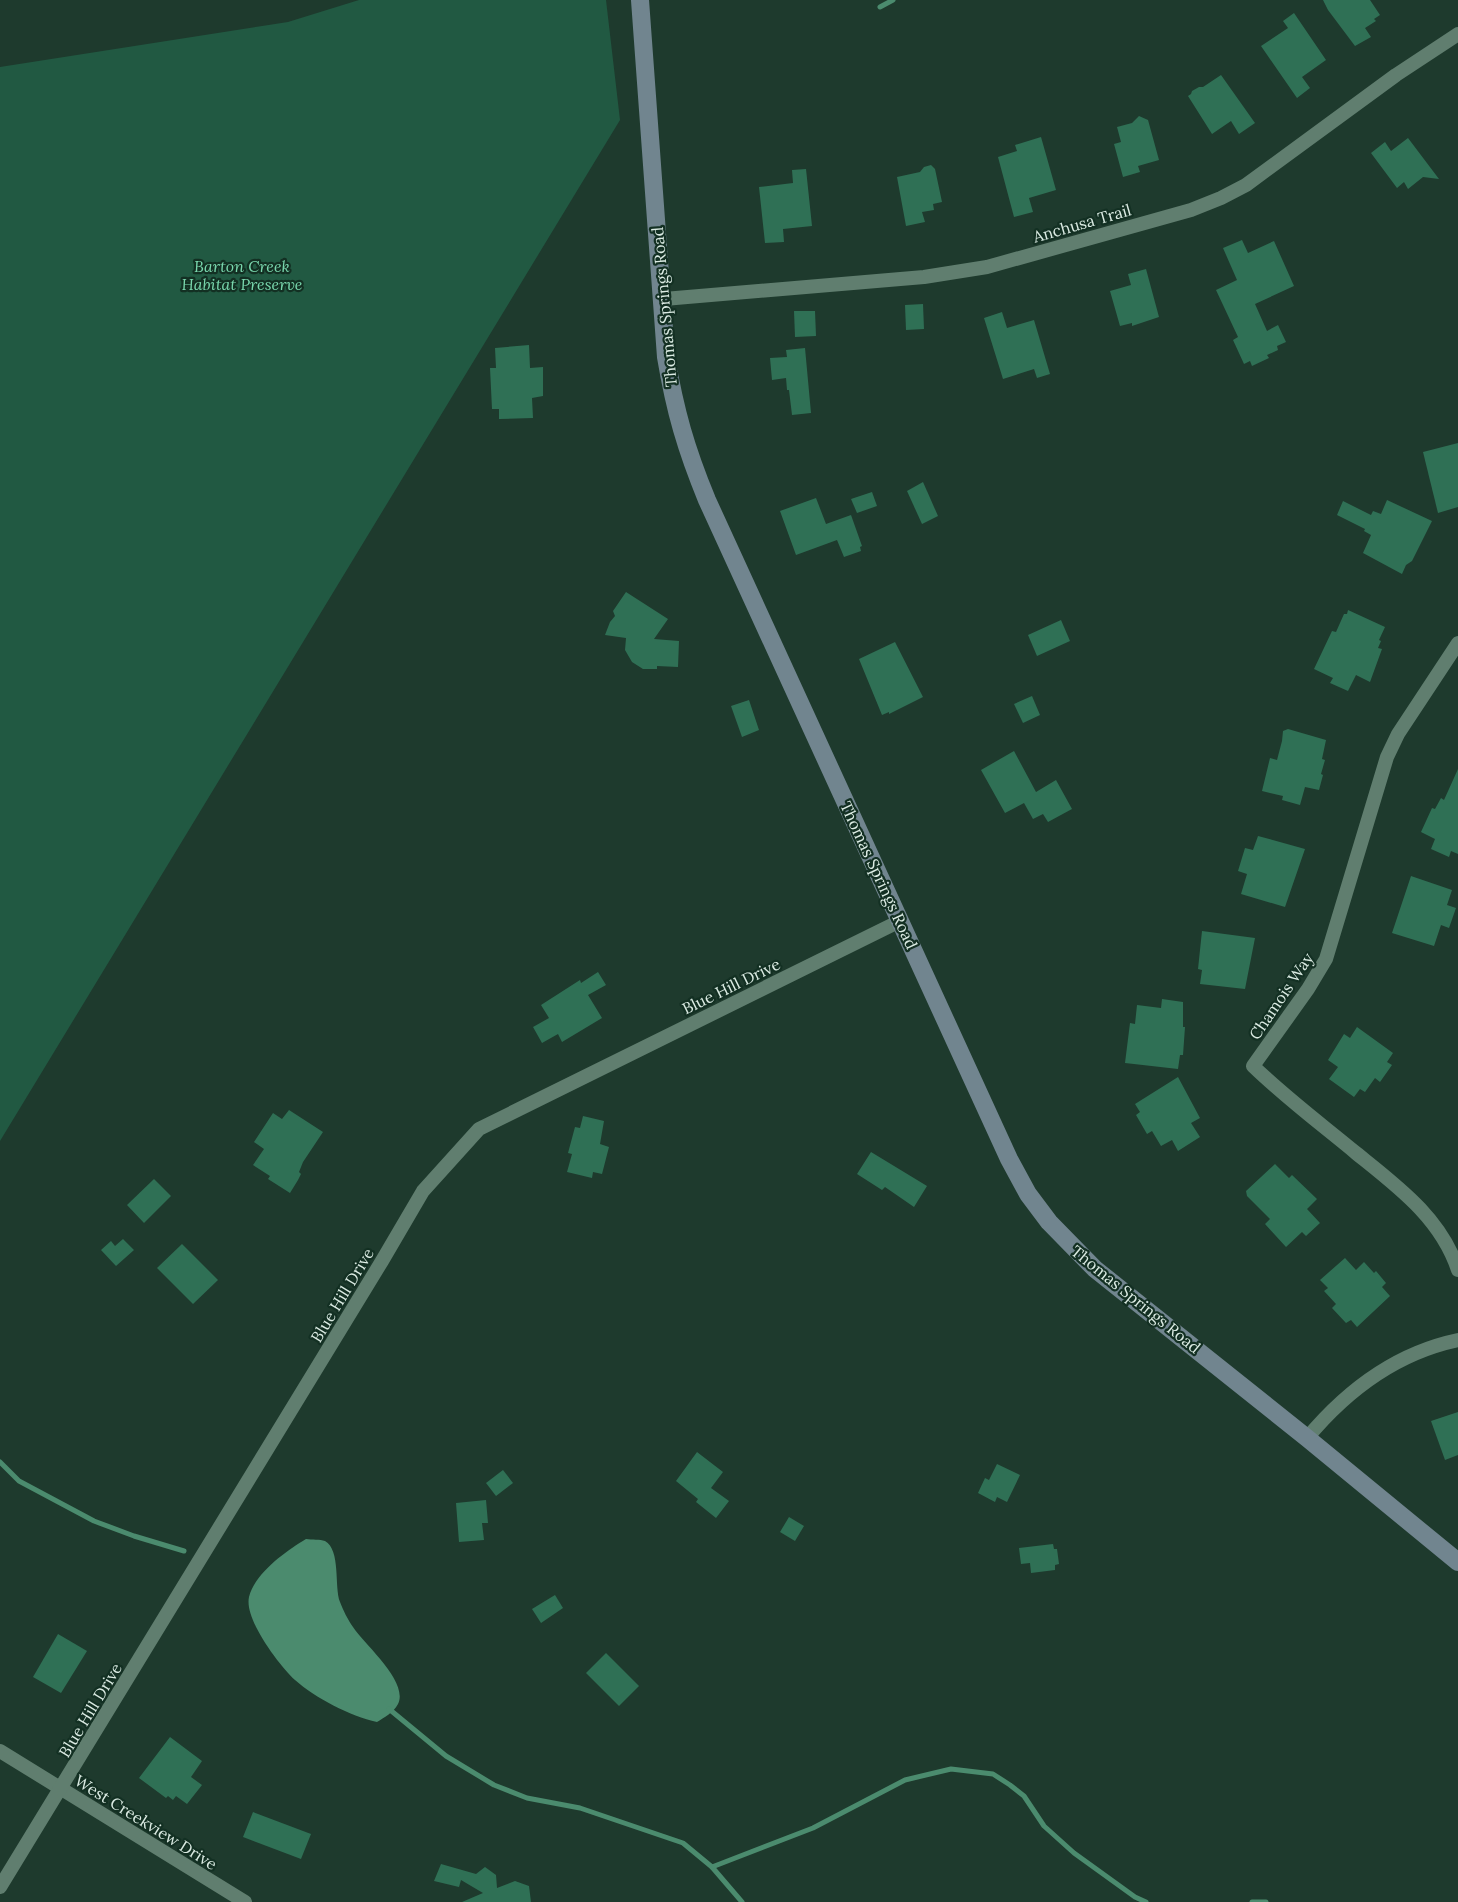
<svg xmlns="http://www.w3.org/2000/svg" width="1458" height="1902" viewBox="0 0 1458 1902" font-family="Lora,serif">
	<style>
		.green { fill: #215942 }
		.water { fill: #4b8b6e }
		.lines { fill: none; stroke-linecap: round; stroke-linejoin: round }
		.stream { stroke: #4b8b6e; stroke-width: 5 }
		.building { fill: #2f7055 }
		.street { stroke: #607e6f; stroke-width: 14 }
		.secondary { stroke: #71858f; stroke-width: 18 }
		.labels { text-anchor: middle; stroke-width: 4.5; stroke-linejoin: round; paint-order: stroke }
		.street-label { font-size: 16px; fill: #dbebe3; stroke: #133023 }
		.park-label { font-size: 16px; font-style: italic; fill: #79d7ad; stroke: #133023 }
	</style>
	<rect width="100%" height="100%" fill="#1e3a2d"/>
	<path class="green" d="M359,0H606L620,120L0,1141V67L288,22Z"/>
	<path class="water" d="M306,1539C312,1540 320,1539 325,1541C341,1550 334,1587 340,1602C343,1610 348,1620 353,1627C365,1645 409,1682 398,1704C393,1713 385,1717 377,1722C350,1716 315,1698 295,1680C279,1665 244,1619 249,1597C255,1573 286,1551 306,1539Z"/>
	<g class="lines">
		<g class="stream">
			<path d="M880,7L893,0"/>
			<path d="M0,1462L19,1481L94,1521L134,1536L184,1551"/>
			<path d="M389,1709L446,1756L494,1785L527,1798L580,1808L683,1843L712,1867L742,1902"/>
			<path d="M712,1867L813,1828L905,1780L951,1769L993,1774L1010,1785L1024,1796L1044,1826L1074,1853L1135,1897L1146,1902"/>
			<path d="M1252,1902H1266"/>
		</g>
	</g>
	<g class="building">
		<path d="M1323,0H1370L1380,15L1374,19L1376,21L1365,28L1371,37L1355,46L1328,10Z"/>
		<path d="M1294,13L1326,60L1302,77L1310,88L1297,98L1261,46L1288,28L1283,21Z"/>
		<path d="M1221,75L1255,123L1239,134L1231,121L1212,134L1188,96L1191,94L1192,91L1199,87H1203Z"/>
		<path d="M1139,116L1148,120L1159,160L1138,166L1140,172L1123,177L1114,144L1121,142L1117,127L1132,123Z"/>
		<path d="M1041,137L1056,190L1029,198L1033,212L1014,217L998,157L1017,151L1015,145Z"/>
		<path d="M1408,138L1439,179L1423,177L1408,189L1404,182L1397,188L1371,153L1385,142L1391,151Z"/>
		<path d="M931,165L935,169L942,202L933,204L934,210L922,212L925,222L906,226L897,177L920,172L924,167Z"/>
		<path d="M806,169L812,226L783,229L784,242L765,243L759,187L793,183L792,170Z"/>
		<path d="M1242,240L1248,253L1274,241L1294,286L1255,304L1267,331L1278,325L1286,342L1277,346L1278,350L1267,355L1269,358L1252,366L1250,361L1244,364L1233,340L1238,337L1216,290L1237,280L1223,248Z"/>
		<path d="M1146,269L1159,317L1132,326V323L1120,326L1110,291L1131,285L1128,274Z"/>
		<path d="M923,304L924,329L906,330L905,305Z"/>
		<path d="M794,311H815L816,336L795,337Z"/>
		<path d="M1002,312L1007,328L1034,320L1050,374L1037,378L1034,369L1003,379L984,318Z"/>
		<path d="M529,345L530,368L543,367V396L532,398L533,418L499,419V409H492L490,368H496L495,348Z"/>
		<path d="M805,348L811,413L792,415L789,390H787L786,378L772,380L770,358L787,357L786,350Z"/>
		<path d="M1458,443V507L1438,513L1423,452Z"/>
		<path d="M923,482L938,516L922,524L907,491Z"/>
		<path d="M872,492L877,506L857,513L851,499Z"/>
		<path d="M816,498L826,524L851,515L862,546L860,547L861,551L844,557L837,540L796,555L780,511Z"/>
		<path d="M1387,500L1432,521L1412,561L1406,565L1402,574L1363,553L1371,535L1364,531L1365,529L1337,515L1343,501L1371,515L1373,511L1381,514Z"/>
		<path d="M626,592L668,619L654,639L679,641L678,667L657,666V669H643L632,662L625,650L626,638L605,635L610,622L615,616L613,611Z"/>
		<path d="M1348,610L1385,627L1379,640L1381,641L1378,648L1382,649L1370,682L1356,675L1348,691L1330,683L1333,678L1314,669L1332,631L1336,632L1344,614H1347Z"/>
		<path d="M1061,620L1070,641L1037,656L1028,635Z"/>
		<path d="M895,642L923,697L889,714V712L882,715L859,659Z"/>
		<path d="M1032,696L1040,715L1023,723L1014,704Z"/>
		<path d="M749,700L759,730L742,737L731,706Z"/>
		<path d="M1288,729L1326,740L1322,759L1325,760L1321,774L1323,775L1319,790L1305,787L1300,805L1282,800L1283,796L1262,791L1270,758L1277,760L1282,741L1283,731Z"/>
		<path d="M1014,751L1036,792L1056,780L1072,809L1048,822L1043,814L1033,819L1024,803L1005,813L981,770Z"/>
		<path d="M1458,769V854L1451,851L1449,857L1431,849L1435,839L1421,832L1432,808L1435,809L1441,798L1444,800Z"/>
		<path d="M1258,836L1305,849L1285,907L1241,894L1247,874L1238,871L1245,848L1253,850Z"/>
		<path d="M1411,876L1452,890L1447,905L1456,908L1449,928L1441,925L1434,946L1392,933Z"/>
		<path d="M1202,931L1255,938L1245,989L1200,984L1202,970L1198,969Z"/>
		<path d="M598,972L606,985L588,995L602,1018L562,1042L558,1034L542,1043L533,1027L549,1018L541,1005L580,980L581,983Z"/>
		<path d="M1162,999L1183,1002V1027H1185L1183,1055H1180L1178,1069L1125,1063L1130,1023L1135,1024L1137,1005L1161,1008Z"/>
		<path d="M1357,1027L1393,1053L1387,1062L1392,1065L1380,1082L1375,1078L1365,1092L1360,1089L1354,1097L1329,1079L1338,1067L1328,1060L1344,1034L1350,1038Z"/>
		<path d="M1178,1077L1200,1118L1191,1123L1200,1137L1178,1151L1172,1140L1161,1146L1152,1131L1147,1134L1136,1115L1140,1112L1135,1104Z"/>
		<path d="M289,1110L323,1132L303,1162L299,1172L301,1174L298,1180L290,1193L268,1179L270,1176L253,1165L264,1149L254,1142L273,1113L282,1119Z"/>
		<path d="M583,1116L604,1121L600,1144L609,1147L602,1174L593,1172L592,1178L567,1172L572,1154L568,1153L575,1127L580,1128Z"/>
		<path d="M871,1152L927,1186L914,1207L885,1187L882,1190L857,1174Z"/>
		<path d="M1275,1164L1289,1178L1292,1175L1317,1199L1307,1209L1320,1223L1306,1236L1302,1232L1286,1247L1265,1224L1270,1219L1247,1196L1246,1191Z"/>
		<path d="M154,1179L171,1196L144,1223L127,1205Z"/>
		<path d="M123,1239L134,1250L116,1266L101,1250L111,1241L115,1246Z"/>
		<path d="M182,1244L218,1280L193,1304L157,1268Z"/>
		<path d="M1345,1258L1356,1270L1364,1262L1374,1273L1376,1271L1386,1283L1382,1287L1390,1296L1357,1327L1351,1320L1346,1323L1332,1308L1336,1304L1324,1291L1328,1288L1320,1280Z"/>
		<path d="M1458,1412V1455L1445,1460L1431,1421Z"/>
		<path d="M697,1452L723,1472L711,1488L729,1501L716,1518L696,1502L698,1499L676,1481Z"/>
		<path d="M997,1464L1020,1475L1007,1502L997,1497L995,1502L978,1493L985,1478L989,1480Z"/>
		<path d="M503,1470L513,1483L496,1496L486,1483Z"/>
		<path d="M486,1500L488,1523H482L484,1540L459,1542L456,1503Z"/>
		<path d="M789,1517L804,1526L795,1541L780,1532Z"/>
		<path d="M1053,1544L1054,1549H1057L1059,1564L1055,1565V1570L1031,1573L1030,1563L1021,1564L1019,1548Z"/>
		<path d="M555,1595L563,1608L541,1623L532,1609Z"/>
		<path d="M58,1634L87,1651L61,1693L33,1677Z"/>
		<path d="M606,1653L639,1686L619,1706L586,1673Z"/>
		<path d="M170,1737L202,1761L191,1777L202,1785L187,1804L176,1796L173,1800L168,1796L166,1798L139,1778Z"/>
		<path d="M253,1812L311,1834L301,1859L243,1837Z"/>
		<path d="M441,1864L476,1874L485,1867L496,1875L497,1888L515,1881L529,1886L531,1902H462L483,1893L461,1880L459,1887L434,1881Z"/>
	</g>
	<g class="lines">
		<g class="street">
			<path d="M664,299L924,277L987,267L1191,210L1221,198L1246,185L1396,75L1458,34"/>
			<path d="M1458,643L1398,734L1387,757L1326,959L1308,989L1253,1066C1286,1098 1321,1124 1356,1153C1397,1186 1441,1218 1458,1270"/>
			<path d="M1307,1438C1347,1390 1396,1353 1458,1340"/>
			<path d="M0,1751L245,1902"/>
			<path d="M0,1887L382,1261L423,1191L479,1129L900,921"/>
		</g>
		<path class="secondary" d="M640,0L666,357C675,411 686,449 707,500L1009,1159L1028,1194L1049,1222L1095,1269L1307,1438L1458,1562"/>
	</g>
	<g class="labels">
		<g class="street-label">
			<text transform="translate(1082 223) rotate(-16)" y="6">Anchusa Trail</text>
			<text transform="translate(664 307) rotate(-95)" y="6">Thomas Springs Road</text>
			<text transform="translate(879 875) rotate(65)" y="6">Thomas Springs Road</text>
			<text transform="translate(731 986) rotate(-26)" y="6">Blue Hill Drive</text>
			<text transform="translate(1281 996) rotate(-56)" y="6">Chamois Way</text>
			<text transform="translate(342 1295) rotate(-59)" y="6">Blue Hill Drive</text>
			<text transform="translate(1136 1299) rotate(39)" y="6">Thomas Springs Road</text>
			<text transform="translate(90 1710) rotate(-59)" y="6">Blue Hill Drive</text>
			<text transform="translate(146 1822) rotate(32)" y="6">West Creekview Drive</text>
		</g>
		<g class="park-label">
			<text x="242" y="272">Barton Creek<tspan x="242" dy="18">Habitat Preserve</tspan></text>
		</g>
	</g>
</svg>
